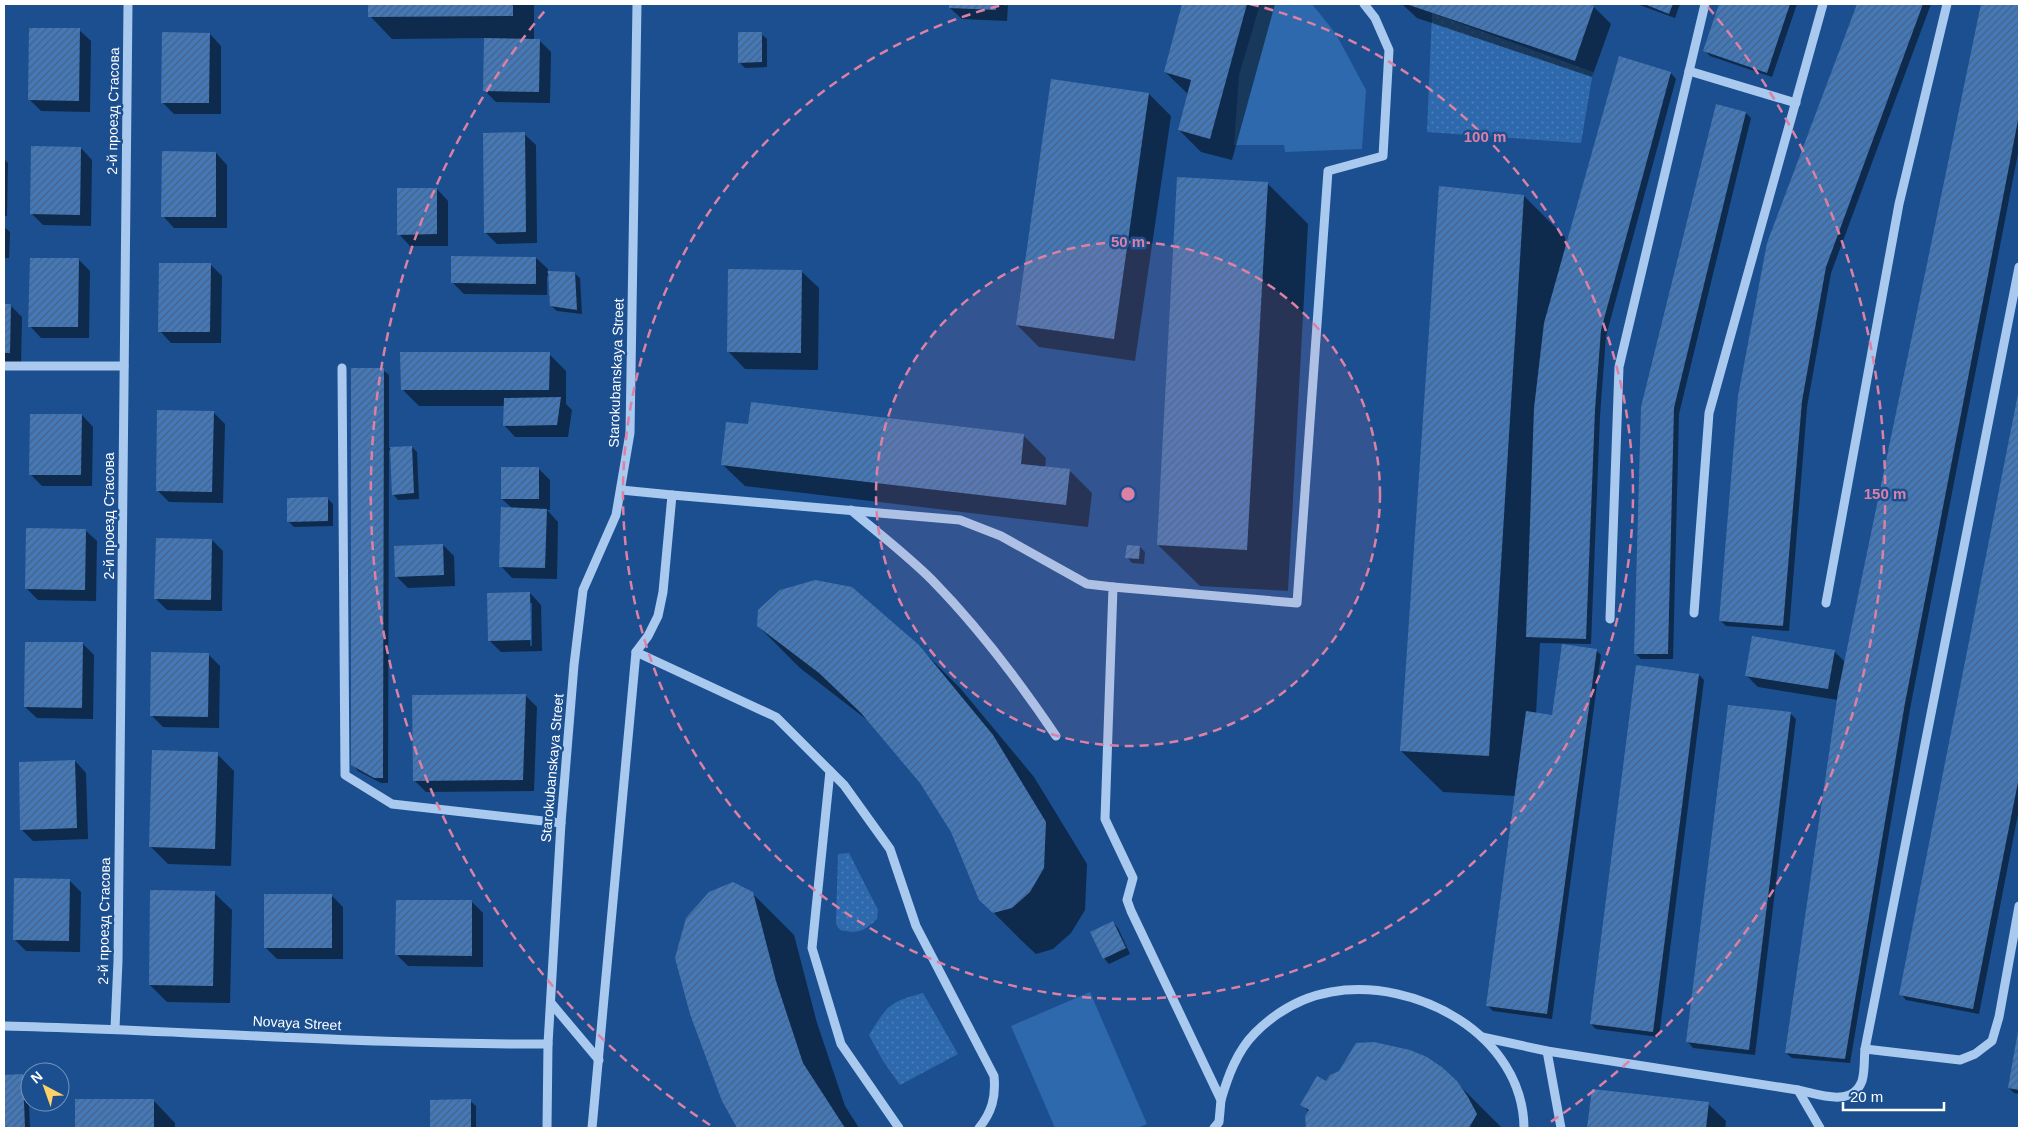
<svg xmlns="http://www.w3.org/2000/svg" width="2023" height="1132" viewBox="0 0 2023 1132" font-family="Helvetica,sans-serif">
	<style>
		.grass { fill: url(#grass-dots) }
		.garden { fill: #2e69ad }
		.shadow { fill: #0007; fill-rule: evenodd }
		.building { fill: url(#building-hatch) }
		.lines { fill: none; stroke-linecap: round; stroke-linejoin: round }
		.minor { stroke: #a9c9ee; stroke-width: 9 }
		.ring { fill: none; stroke: #dd80a5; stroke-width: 2.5; stroke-dasharray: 9 6 }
		.labels { text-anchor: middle; stroke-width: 5; stroke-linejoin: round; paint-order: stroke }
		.street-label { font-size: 14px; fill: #fff; stroke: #1b4f8f }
		.centre { fill: #dd80a5; stroke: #1b4f8f; stroke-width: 2.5 }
		.ring-label { font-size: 15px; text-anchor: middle; font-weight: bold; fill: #dd80a5; stroke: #1b4f8f; stroke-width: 5; stroke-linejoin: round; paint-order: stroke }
	</style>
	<defs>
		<pattern id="grass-dots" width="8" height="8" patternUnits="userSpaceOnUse" patternTransform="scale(1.25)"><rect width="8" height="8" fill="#2e69ad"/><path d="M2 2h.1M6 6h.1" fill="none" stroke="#4d80b9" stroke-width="1.8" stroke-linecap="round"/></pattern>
		<pattern id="building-hatch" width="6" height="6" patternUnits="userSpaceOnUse" patternTransform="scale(1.25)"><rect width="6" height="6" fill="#4478b7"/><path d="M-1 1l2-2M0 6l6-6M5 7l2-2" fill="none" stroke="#486282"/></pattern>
	</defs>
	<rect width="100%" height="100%" fill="#1b4f8f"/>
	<g class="grass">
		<path d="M1432,13L1593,72L1581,143L1427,132Z"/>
		<path d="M849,853L878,910L877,919C863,932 858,934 840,930L836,924L838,854Z"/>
		<path d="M923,993L958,1054L900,1085L883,1061L869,1035C888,1005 889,1002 923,993Z"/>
	</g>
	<g class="garden">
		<path d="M1260,4H1312L1336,34L1366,90L1362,149L1285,152L1284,145H1234L1239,75Z"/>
		<path d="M1090,992L1147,1124L1137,1128H1055L1011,1026Z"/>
	</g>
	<g class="shadow">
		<path d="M370,4H534V40H539L551,52L550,103L496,102L484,90L485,38L392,39L370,16Z"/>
		<path d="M950,4H1008L1007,21L962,19L950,8Z"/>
		<path d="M1184,4H1275L1232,160L1201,152L1179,130L1188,94L1165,72Z"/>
		<path d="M1402,4H1584L1594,7L1611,24L1592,77L1417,18Z"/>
		<path d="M1637,4H1680L1675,18Z"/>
		<path d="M1720,4H1797L1772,77L1710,56L1704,50Z"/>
		<path d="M1858,4H1931L1831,273L1807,407L1789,631L1726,626L1720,620L1769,244Z"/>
		<path d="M1982,4H2019V148L1910,709L1850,1063L1792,1058L1786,1053L1838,700L1758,687L1747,676L1834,651L1845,662Z"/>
		<path d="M79,30L91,41L90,112L41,111L29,99Z"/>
		<path d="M210,34L221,46V114H174L162,102Z"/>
		<path d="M761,34L767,39V67L745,68L739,62Z"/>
		<path d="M1671,73L1676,79L1606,336L1600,416L1591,644L1540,643L1536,714L1553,716L1596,650L1601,655L1552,1019L1493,1011L1487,1005L1516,796L1443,792L1401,751L1524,196L1565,237L1566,250Z"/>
		<path d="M1149,94L1171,116L1135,361L1039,347L1017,325Z"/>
		<path d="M1746,113L1751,118L1679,414L1673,659H1641L1635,653L1642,407Z"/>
		<path d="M524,134L536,145L537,243L497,244L485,232Z"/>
		<path d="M81,148L92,160L91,226L43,225L31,213Z"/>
		<path d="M216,153L227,165V228H174L163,216Z"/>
		<path d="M4,159L8,163L7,216H4Z"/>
		<path d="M1267,183L1308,224L1288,591L1200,586L1158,545Z"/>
		<path d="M437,189L448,201V246H410L399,234Z"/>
		<path d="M4,227L10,232L9,258H4Z"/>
		<path d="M536,258L548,269L547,273H574L580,278L582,314L557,311L551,306L549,276H547V295L464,294L452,282Z"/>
		<path d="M79,260L90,271L89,338H41L30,326Z"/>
		<path d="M211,265L222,276L221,343H171L160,331Z"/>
		<path d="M801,271L819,288L818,370L745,369L728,351Z"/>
		<path d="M4,306H11L22,317L21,364H4Z"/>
		<path d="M549,354L566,371V404L572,410L568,437H515L504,425V406H419L402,389Z"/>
		<path d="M383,370L389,375V448L412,447L417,452L419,499L398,500L393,494L391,450H389L388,783H381L358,771L353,765Z"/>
		<path d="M2019,396V809L1979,1014L1906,1000L1901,994Z"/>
		<path d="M752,404L1024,436L1046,458L1045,468L1069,470L1092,493L1088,527L745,486L722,464L750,425Z"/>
		<path d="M213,412L225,424L223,503L169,502L157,490Z"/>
		<path d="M82,415L93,427L92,486H42L31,475Z"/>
		<path d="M539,469L550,480V510H547L558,522L557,579L512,578L501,566L513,509L502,499Z"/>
		<path d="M327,498L333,504V526L294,527L288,521Z"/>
		<path d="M85,530L97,541L96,601L38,600L27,589Z"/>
		<path d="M212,540L223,551L222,611L167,610L156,599Z"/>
		<path d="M443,545L454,556L455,586L408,588L396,576Z"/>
		<path d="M1140,547L1145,552L1144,564L1132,563L1127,557Z"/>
		<path d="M530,593L541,605L542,651L501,652L489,640ZM529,603H532V646H530Z"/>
		<path d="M758,626L918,646L960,688L1034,777L1087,864L1085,910L1071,933L1053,949L1036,954L1022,941L980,899L953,831L921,782L871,723L800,668Z"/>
		<path d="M82,643L94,655L93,719L37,718L25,707Z"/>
		<path d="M208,654L220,666L219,728L163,727L151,715Z"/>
		<path d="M1699,675L1704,680L1659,1037L1596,1029L1591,1024Z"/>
		<path d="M525,695L537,707L534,791L426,792L414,780Z"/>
		<path d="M1790,713L1796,719L1755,1055L1693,1048L1688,1042Z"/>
		<path d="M217,754L234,771L231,866L168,864L151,847Z"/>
		<path d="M75,761L86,773L88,839L33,841L21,829Z"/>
		<path d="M69,880L81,892L80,952L26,951L15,940Z"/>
		<path d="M214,893L232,910L230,1003L167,1002L150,985Z"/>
		<path d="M752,893L794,935L817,1023L845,1106L859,1128H739L723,1101Z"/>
		<path d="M331,895L343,907V959H277L266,948Z"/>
		<path d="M472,902L483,913V967L408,966L396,954Z"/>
		<path d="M1113,922L1118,928L1130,954L1109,964L1104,958Z"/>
		<path d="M2019,1032V1094L2014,1093L2009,1088Z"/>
		<path d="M1374,1043L1410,1051L1456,1082L1502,1128H1307L1309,1112L1302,1105Z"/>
		<path d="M4,1076H23L28,1081L30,1128H4Z"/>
		<path d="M1593,1090L1708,1104L1726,1121L1725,1128H1589Z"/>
		<path d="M76,1100H153L175,1123V1128H76Z"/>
		<path d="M470,1101L476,1106V1128H433L431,1126Z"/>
	</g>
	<g class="building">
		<path d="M368,4H513V16L368,17Z"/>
		<path d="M949,4H996V10L949,8Z"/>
		<path d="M1182,4H1247L1210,139L1178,130L1191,80L1164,72Z"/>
		<path d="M1406,4H1588L1594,6L1575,61Z"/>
		<path d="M1644,4H1673L1669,14Z"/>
		<path d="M1719,4H1790L1767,73L1703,51Z"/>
		<path d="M1857,4H1923L1826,267L1802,401L1783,626L1719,621L1738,396L1767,243Z"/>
		<path d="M1981,4H2019V115L1905,703L1845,1059L1785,1053L1838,692Z"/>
		<path d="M29,28H80L79,101L28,100Z"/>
		<path d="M162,32L210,33L209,103H161Z"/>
		<path d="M738,32H762V62L738,63Z"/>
		<path d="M484,38L540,39L539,92L483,91Z"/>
		<path d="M1619,56L1671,72L1601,330L1595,410L1586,639L1526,637L1534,408L1544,323Z"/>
		<path d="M1051,79L1149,93L1114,339L1016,325Z"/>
		<path d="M1716,104L1746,112L1674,408L1668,654H1634L1641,407Z"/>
		<path d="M525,132L526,232L484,233L483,133Z"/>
		<path d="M31,146L81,147L80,215L30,214Z"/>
		<path d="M162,151L216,152V217H161Z"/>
		<path d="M1177,177L1268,182L1247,550L1157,545Z"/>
		<path d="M1439,186L1524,195L1489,756L1400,751Z"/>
		<path d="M397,188H437V234L397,235Z"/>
		<path d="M451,256L536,257V284L451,283Z"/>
		<path d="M30,258H79L78,327H28Z"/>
		<path d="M159,263H211L210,332H158Z"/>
		<path d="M728,269L802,270L801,353L727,352Z"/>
		<path d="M548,271L575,272L577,310L550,306Z"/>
		<path d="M4,304H11L10,353H4Z"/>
		<path d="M400,352H550L549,390H401Z"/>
		<path d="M351,368H384L383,778H374L351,765Z"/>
		<path d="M2018,394L2019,777L1973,1009L1899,995Z"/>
		<path d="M561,397L557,425L503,426L504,398Z"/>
		<path d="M751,402L1024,434L1021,464L1070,469L1066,505L721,465L726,422L748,424Z"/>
		<path d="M157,410L214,411L212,492L156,491Z"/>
		<path d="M30,414H82L81,475H29Z"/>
		<path d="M412,446L414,493L392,495L390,447Z"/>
		<rect x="501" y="467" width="38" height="32"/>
		<path d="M328,497V521L287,522V498Z"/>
		<path d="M501,507L547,509L545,568L499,567Z"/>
		<path d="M26,528L86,529L85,590L25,589Z"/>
		<path d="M156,538L212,539L211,600L154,599Z"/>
		<path d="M443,544L444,575L395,577L394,546Z"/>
		<path d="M1127,545L1140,546L1139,559L1125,558Z"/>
		<path d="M815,580L852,587L919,645L993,735L1046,822L1044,868L1030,892L1012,908L993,913L979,900L951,832L920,783L861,713L819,673L757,626L758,610L780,590Z"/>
		<path d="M530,592L531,640L488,641L487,593Z"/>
		<path d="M1752,636L1835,650L1828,689L1745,676Z"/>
		<path d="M25,642H83L82,708L24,707Z"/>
		<path d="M1562,644L1597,649L1547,1014L1486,1006L1526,711L1552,715Z"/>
		<path d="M151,652L209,653L208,717L150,716Z"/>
		<path d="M1636,665L1699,674L1653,1032L1590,1024Z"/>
		<path d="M526,694L523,780L413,781L412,695Z"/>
		<path d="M1728,705L1791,712L1749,1050L1686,1042Z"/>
		<path d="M152,750L218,752L215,849L149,847Z"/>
		<path d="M75,760L77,828L20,830L19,762Z"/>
		<path d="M14,878L70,879L69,941L13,940Z"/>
		<path d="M733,882L753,892L776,981L803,1063L845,1128H737L722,1101L690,1014L675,958L686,918L709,892Z"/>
		<path d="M150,890L215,891L213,986L149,985Z"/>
		<rect x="264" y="894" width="68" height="54"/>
		<path d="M396,900H472V956L395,955Z"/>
		<path d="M1113,921L1126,948L1103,959L1090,932Z"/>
		<path d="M2018,1031H2019V1090L2008,1088Z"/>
		<path d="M1374,1042L1410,1050L1427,1057L1443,1068L1457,1081L1468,1097L1477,1114L1469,1128H1306L1305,1116L1309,1110L1300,1105L1317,1076L1326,1081L1330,1075L1339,1071L1356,1043Z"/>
		<path d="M23,1074L25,1128H4V1075Z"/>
		<path d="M1592,1089L1709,1102L1706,1128H1587Z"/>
		<rect x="75" y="1099" width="79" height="29"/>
		<path d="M471,1099V1127H430V1100Z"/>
	</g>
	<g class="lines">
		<g class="minor">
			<path d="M1689,71L1796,103"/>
			<path d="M4,366H124"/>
			<path d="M342,368L345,775L392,804L561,823"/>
			<path d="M621,490L672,495"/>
			<path d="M851,510C878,533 907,555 932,580C979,628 1019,681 1056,736"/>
			<path d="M1113,587L1297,603L1328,171L1383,156L1389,50L1375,18L1364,4"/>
			<path d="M1826,603L1899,204L1947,4"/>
			<path d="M1694,613L1709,413L1823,4"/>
			<path d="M1610,619L1619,367L1705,4"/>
			<path d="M636,652L776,717L844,785L890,849L916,926L994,1076C996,1097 992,1112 979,1128"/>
			<path d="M830,771L812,948L841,1044L899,1128"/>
			<path d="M551,1003L599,1060"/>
			<path d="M4,1026C185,1030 366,1045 548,1044L561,823L574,665L583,590L616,515L630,433L637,4"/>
			<path d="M115,1028L118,961L128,4"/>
			<path d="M1482,1037L1547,1051L1798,1090C1818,1094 1852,1108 1862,1081C1865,1071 1864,1059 1865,1049L2019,267"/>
			<path d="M1865,1049L1960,1060L1975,1054L1992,1041L1999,1017L2019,906"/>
			<path d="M1547,1051L1561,1128"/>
			<path d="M1798,1090L1820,1128"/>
			<path d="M1221,1100C1228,1076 1237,1051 1255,1033C1276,1012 1302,997 1331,992C1416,977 1523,1035 1524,1128"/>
			<path d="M547,1128L548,1044"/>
			<path d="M592,1128L636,652L648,636L658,616L663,592L672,495L960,520L1001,536L1087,584L1113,587L1105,819L1133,878L1127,900L1131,911L1221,1100L1219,1122L1214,1128"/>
		</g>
	</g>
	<circle cx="1128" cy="494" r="252" fill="#dd80a5" fill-opacity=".12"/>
	<g class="ring">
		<circle cx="1128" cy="494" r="252"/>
		<path d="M1250 4A505 505 0 1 1 1006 4"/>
		<path d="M710 1125A757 757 0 0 1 548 7M1708 7A757 757 0 0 1 1546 1125"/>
	</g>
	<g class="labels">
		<g class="street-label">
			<text transform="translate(113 111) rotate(-89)" y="5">2-й проезд Стасова</text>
			<text transform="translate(616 373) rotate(-88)" y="5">Starokubanskaya Street</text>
			<text transform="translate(109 516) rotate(-90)" y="5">2-й проезд Стасова</text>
			<text transform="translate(552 768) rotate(-85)" y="5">Starokubanskaya Street</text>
			<text transform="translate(104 921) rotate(-89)" y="5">2-й проезд Стасова</text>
			<text transform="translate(297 1023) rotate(3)" y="5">Novaya Street</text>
		</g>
	</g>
	<circle cx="1128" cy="494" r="8" class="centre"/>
	<g class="ring-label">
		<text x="1485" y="142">100 m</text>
		<text x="1128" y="247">50 m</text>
		<text x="1885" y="499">150 m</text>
	</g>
	<rect width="2023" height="1132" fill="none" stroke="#ffffff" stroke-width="10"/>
	<g transform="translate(45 1087) rotate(319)"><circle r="24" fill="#1b4f8f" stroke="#7695bc"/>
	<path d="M0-4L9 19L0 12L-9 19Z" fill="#ffd166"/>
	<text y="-8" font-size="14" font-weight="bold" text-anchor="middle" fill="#ffffff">N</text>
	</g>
	<path d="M1843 1102v8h101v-8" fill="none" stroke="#ffffff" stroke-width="2.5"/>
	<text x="1850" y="1102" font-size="15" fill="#ffffff" stroke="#1b4f8f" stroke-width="4" paint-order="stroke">20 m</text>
</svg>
